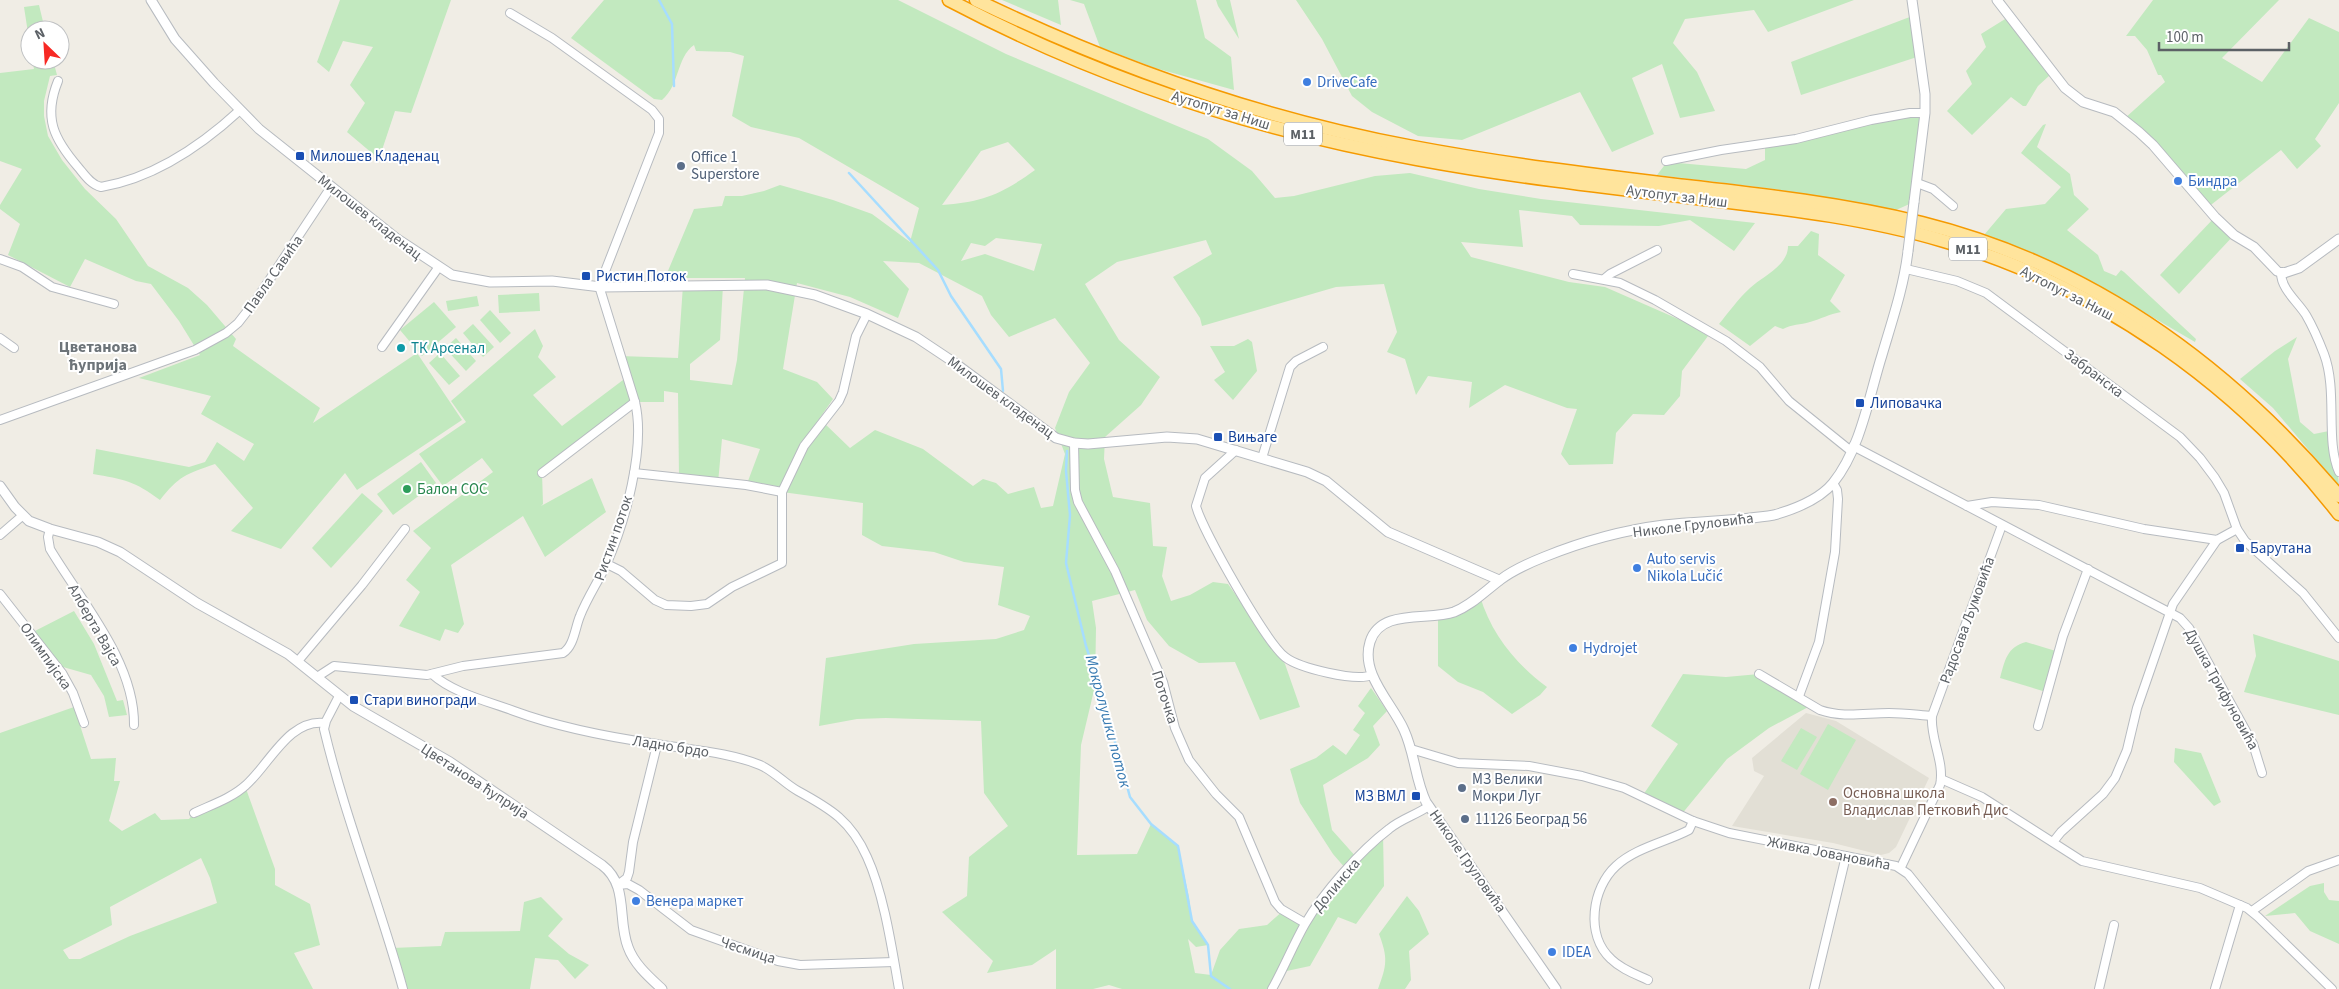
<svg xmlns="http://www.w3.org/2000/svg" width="2339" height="989" viewBox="0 0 2339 989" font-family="'Source Sans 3',sans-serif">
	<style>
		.education { fill: #e2dfd5 }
		.green { fill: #c2e9bf; fill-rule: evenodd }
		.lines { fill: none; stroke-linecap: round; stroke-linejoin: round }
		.stream { stroke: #a6ddff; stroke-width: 2.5 }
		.minor-casing { stroke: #b7bbc0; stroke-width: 10 }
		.tertiary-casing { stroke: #b7bbc0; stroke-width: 11 }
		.trunk-casing { stroke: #f59a00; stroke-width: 15 }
		.minor { stroke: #fff; stroke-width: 8 }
		.tertiary { stroke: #fff; stroke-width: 9 }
		.trunk { stroke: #ffe49c; stroke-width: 12 }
		.tertiary-bridge-casing { stroke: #b7bbc0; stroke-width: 11; stroke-linecap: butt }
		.tertiary-bridge { stroke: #fff; stroke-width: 9 }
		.shop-dot { fill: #3f7fe0; stroke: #fff; stroke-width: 2 }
		.transit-dot { fill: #1a4fb4; stroke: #fff; stroke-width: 2 }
		.service-dot { fill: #5c6f8a; stroke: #fff; stroke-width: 2 }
		.culture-dot { fill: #0f9aa8; stroke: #fff; stroke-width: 2 }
		.leisure-dot { fill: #2e9e5b; stroke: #fff; stroke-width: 2 }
		.education-dot { fill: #8d6e63; stroke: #fff; stroke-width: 2 }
		.labels { text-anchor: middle; stroke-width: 4; stroke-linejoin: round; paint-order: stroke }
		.shield { fill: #fff; stroke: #8d9094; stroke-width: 1 }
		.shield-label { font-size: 14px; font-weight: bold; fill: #5c6166 }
		.shop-label { font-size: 15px; fill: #366cbe; stroke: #fff; text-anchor: start }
		.street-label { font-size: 15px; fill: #5c6166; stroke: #fff }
		.transit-label { font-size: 15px; fill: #164399; stroke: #fff; text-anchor: start }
		.service-label { font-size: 15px; fill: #4e5e75; stroke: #fff; text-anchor: start }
		.culture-label { font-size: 15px; fill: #0d838f; stroke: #fff; text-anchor: start }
		.leisure-label { font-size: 15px; fill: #27864d; stroke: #fff; text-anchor: start }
		.education-label { font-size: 15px; fill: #785e54; stroke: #fff; text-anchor: start }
		.neighbourhood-label { font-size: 16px; font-weight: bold; fill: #6d7479; stroke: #fff }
		.water-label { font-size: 16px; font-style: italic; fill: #377ab1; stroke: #fff }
	</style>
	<rect width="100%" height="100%" fill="#f0ede5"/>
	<path class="education" d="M1806,713L1836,721L1929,778L1896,847L1889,853L1881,855L1833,843L1732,826L1764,776L1754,771L1752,758Z"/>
	<g class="green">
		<path d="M340,0H451L411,113L395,111L379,159L347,132L365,103L350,85L373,47L343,41L329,72L317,62Z"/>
		<path d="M604,0H898L1006,54L1208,139L1252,171L1275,198L1294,196L1375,176L1410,173L1479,189L1541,199L1755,223L1734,251L1690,220L1659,226L1580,225L1572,216L1519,210L1523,247L1461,242L1471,257L1569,282L1605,287L1685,322L1708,336L1682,371L1680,396L1664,415L1633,414L1616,433L1613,464L1569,465L1561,454L1577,409L1567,408L1505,385L1469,408L1472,382L1428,376L1416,395L1405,359L1387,352L1397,332L1384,284L1336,287L1202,326L1200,318L1173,277L1212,254L1206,240L1117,262L1085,284L1119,340L1160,377L1141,405L1105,437L1104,459L1113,497L1150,503L1153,546L1167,547L1162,576L1171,601L1190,595L1213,582L1228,584L1285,664L1300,707L1260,720L1235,662L1199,663L1169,646L1147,620L1135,590L1092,601L1096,628L1095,686L1081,745L1077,855L1137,854L1151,824L1178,846L1189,897L1192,921L1208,945L1196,947L1188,939L1195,973L1211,975L1220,950L1239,929L1267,925L1284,910L1306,922L1330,888L1383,833L1384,886L1356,924L1338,917L1310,966L1282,972L1275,989H1122L1109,985L1093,989H1056V949L1032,965L987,973L993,961L942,912L967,896L969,857L1008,826L984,793L981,721L886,718L857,719L819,726L826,658L914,644L996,639L1024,630L1030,616L998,605L1004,567L964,562L934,552L882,546L862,535L863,503L782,492L795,462L823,422L850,448L875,430L923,449L973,486L983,479L996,483L1008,494L1034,487L1041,508L1053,506L1065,454L1055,428L1069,392L1090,363L1055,318L1009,337L991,315L982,296L919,263L883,261L909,289L898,318L850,297L797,283L783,369L817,382L833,399L801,445L781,487L748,481L760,449L722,439L718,483L679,478L678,393L664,391V402H635L542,473L543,504L541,506L592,478L606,512L545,557L523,516L451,565L464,624L458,633L445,629L440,641L399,626L420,592L406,580L431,548L413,531L493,472L482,458L443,486L419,454L466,422L451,401L535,329L543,346L538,357L556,377L533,395L562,426L627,377L620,356L678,358L683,285H723L720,340L690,364V380L732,385L737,360L745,278H665L694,209L722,206L725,196H742L764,191L780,185L833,200L872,214L910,242L919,208L799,138L751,127L732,116L744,56L730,52L696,51L694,45C676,58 680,85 662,100L654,99L571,38ZM1008,142L1035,170C1002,194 982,202 942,205L981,151ZM996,238L1042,244L1034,271L985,254L961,261L971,243L985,246Z"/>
		<path d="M1002,0H1058L1061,25Z"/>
		<path d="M1070,0H1196L1205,38L1231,57L1234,90L1155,68L1100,47L1084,4Z"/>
		<path d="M1216,0H1230L1239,39L1218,6Z"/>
		<path d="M1296,0H1854L1768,32L1754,10L1685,19L1673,43L1697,72L1715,111L1680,118L1662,64L1632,78L1654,134L1612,152L1580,92L1462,140L1418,136L1372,112L1352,96L1322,39Z"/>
		<path d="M2153,0H2279L2222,58L2262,82L2309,18L2339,32V103L2315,139L2321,146L2297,169L2281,150L2207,208L2124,119L2165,82L2161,75H2158L2147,50L2135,36H2126Z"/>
		<path d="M39,5L45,30H30V46L24,7Z"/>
		<path d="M1915,15L1920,56L1801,95L1791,62Z"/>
		<path d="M2010,16L2050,75L2038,86L2026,106H2023L2011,97L1972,135L1947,111L1972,84L1966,71L1986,47L1981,34Z"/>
		<path d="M32,60H53L57,75L50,76L44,101V116L48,136L62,160L85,189L116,219L148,266L188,288L207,305L236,339L233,346L320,408L313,423L417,353L462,420L357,490L345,473L281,549L231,531L253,508L215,464C186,474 179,476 160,500C135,481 123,479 93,474L96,449L189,467L205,462L217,442L244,461L254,444L201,414L211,396L139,378L200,355L179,321L151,284L136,281L85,259L70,287L8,255L20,224L0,209V205L22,169L0,161V73L34,69Z"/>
		<path d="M1925,113L1914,202L1896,210L1774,189L1657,175L1667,162L1746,169L1765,160V144Z"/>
		<path d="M2046,124L2037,147L2070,174L2074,195L2089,209L2067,230L2098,255L2104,271L2116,276L2121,270L2124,272L2196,339L2195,342L2084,277L1984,235L2006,209L2045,204L2061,187L2021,153L2043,125Z"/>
		<path d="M2215,217L2234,235L2179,294L2160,275Z"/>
		<path d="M1811,231L1819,234L1818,255L1845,275L1830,301L1841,312C1829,314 1821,319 1810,322C1800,325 1792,324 1783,329L1775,326L1750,346L1719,324C1729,312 1738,299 1750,288C1763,276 1788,266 1788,246H1798Z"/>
		<path d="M539,293L540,311L499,313L498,295Z"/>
		<path d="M477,296L479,306L448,311L446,301Z"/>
		<path d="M434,302L456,327L422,356L400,330Z"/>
		<path d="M490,310L511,333L500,343L480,320Z"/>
		<path d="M473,324L494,347L483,357L463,333Z"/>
		<path d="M2297,337L2288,359L2300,422L2314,434L2334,430L2339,486L2273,408L2240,379L2275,351Z"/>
		<path d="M456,338L476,361L466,371L445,348Z"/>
		<path d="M1248,339L1252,342L1257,371L1233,400L1214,380L1225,372L1210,346H1234Z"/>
		<path d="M440,353L460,376L449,385L429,363Z"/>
		<path d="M421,462L436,483L393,515L377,494Z"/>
		<path d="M362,493L383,511L331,568L312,548Z"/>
		<path d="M1480,596C1491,634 1516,664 1547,687L1540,695L1512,714L1483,692L1458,682L1438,666V615Z"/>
		<path d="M74,611L94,644L117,701L123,700L127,715L109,717L104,696L91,675L56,665L31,633Z"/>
		<path d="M2253,634L2339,661V715L2244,692L2256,656Z"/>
		<path d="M2026,642L2059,652L2046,692L2000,678C2005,660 2007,647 2026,642Z"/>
		<path d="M1683,674L1726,677L1759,674L1812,705L1769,728L1727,759L1681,815L1643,795L1678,744L1651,726Z"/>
		<path d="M1371,688L1387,711L1373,726L1380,745L1368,758L1323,785L1332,830L1357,858L1346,869L1333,854L1300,803L1290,769L1316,758L1333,745L1346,755L1360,735L1353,730L1365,713L1358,706Z"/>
		<path d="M74,707L91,759L116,758L114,781H120L109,821L122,831L155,813L161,820L189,819L194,813L245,786L275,869V885L310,904L320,945L294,953L313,989H0V733ZM201,858L210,878L217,903L130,936L80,959H69L63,950L112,925L110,907Z"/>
		<path d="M1828,724L1856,740L1828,790L1800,774Z"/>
		<path d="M1801,728L1817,737L1797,770L1781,761Z"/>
		<path d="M2175,748L2201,753L2221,802L2214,806L2174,762Z"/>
		<path d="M2324,883V892L2329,900L2339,901V944L2310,931L2295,913L2265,916L2310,886Z"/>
		<path d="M1407,896L1419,911L1429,934L1409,951L1411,980L1405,989H1378C1387,965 1388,958 1379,934Z"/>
		<path d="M541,897L563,919L548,936L569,954L589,965L575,979L558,960L535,958L530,989H403L392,948L441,946L445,932L520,931L524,902Z"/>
	</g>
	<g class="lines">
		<g class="stream">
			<path d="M659,0L672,24L674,86"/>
			<path d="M849,173L938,270L951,296L1001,369L1003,391"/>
			<path d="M1067,451L1066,471L1070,515L1066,563L1086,646L1103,698L1130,797L1151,824L1178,846L1192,921L1208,945L1211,976L1230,989"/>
		</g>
		<defs>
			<g id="minor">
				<path d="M58,81C43,118 54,139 78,167C84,174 91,185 101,187C154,178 202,145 240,110"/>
				<path d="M1666,161L1721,150L1796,139L1871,120L1910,113H1925"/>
				<path d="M1917,183L1933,189L1953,206"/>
				<path d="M0,259L22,267L52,287L114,304"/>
				<path d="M1906,269L1957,281L1986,293L2180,437L2200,458L2215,478L2224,493L2237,529L2245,541L2303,593L2339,638"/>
				<path d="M2281,273C2281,289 2298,302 2306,315C2313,327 2319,341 2324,354C2338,391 2325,440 2339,472"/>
				<path d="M1573,274L1620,283L1655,300L1726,341L1760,367L1789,401L1851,451"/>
				<path d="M1604,279L1610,274L1657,250"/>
				<path d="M0,338L14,348"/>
				<path d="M382,347L438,268"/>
				<path d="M0,420L195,350L226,333L238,323L256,300L331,187"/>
				<path d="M1074,443L1075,490L1078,502L1115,571L1163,682L1175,728L1189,760L1216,794L1239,817L1275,902L1281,909L1305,923"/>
				<path d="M1853,446L2180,618L2189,628L2253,744L2262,773"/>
				<path d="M1236,450L1205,478L1196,506C1202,530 1266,642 1285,657C1299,668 1356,682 1372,675"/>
				<path d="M1262,458L1290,367L1296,361L1323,347"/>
				<path d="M542,473L635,402"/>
				<path d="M634,473L746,485L782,492"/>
				<path d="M1967,506L1992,502L2039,505L2144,529L2217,540L2237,529"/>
				<path d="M50,529L48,537L50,549C81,601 135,662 134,725"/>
				<path d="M0,535L22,516"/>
				<path d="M607,564L621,571L655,600L666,605L691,606L707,604L732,587L782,563V492L804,446L839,401L843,392L856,336L867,314"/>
				<path d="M0,594L62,673L73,693L84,723"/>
				<path d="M298,661L362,585L405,529"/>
				<path d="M432,674C453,693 487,701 514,711C560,728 608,737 657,744C691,750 728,752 760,765C774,771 785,784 798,791C831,809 851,821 867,857C884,894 892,949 899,989"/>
				<path d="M1759,674L1820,710C1843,718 1865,713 1889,713C1904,713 1918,715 1932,716"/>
				<path d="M317,677L334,666L427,675L463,666L563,653C574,646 575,628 580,616C587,598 598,582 606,565C625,523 646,448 635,402L600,289L604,274L659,133V119L652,110L552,38L510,13"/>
				<path d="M339,696L326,721L324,729C345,817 379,902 403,989"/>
				<path d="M1799,696L1819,642L1835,552L1838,499L1837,490L1833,483"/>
				<path d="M2038,726L2063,636L2088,569"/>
				<path d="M1411,749L1458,763L1529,766L1582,776L1624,788L1693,821L1729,833L1896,866L1908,874L2000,989"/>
				<path d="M1941,779L1982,797L2082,861L2200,888L2247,908L2258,917L2332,989"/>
				<path d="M194,813C211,805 232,798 246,785C269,765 289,718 325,723"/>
				<path d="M2053,842L2061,832L2103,794L2115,778L2127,750L2137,708L2173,604L2217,540"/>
				<path d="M1901,867L1940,785C1945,762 1930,739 1932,716L2002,525"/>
				<path d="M619,884L627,878L629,872L633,842L657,745"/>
				<path d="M618,885L628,884L639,890L691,930L778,961L800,965L894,962"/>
				<path d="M2252,911L2308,871L2339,860"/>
				<path d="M1648,980C1635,974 1621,969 1611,959C1585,935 1592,888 1616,866C1635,848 1666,842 1689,830L1693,821"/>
				<path d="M1272,989C1284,968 1293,945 1305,924C1323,893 1360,851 1389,829C1401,819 1416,815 1429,806"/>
				<path d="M1814,989L1846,856"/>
				<path d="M2099,989L2114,925"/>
				<path d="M2215,989L2240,905"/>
			</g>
			<g id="tertiary">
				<path d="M151,0L175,39L214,83L259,129L396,238L452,275L490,282L552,281L601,287L767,285L815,295L867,314L916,337L952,361L1056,438L1074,443L1088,444L1167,437L1197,439L1307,472L1326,481L1388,532L1499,580"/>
				<path d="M1912,0L1925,94V113L1914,202"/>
				<path d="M1997,0L2065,88L2083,102L2114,112L2139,132L2153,145L2215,217L2234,235L2254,247L2277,271L2284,273L2299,268L2339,239"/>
				<path d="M0,486L15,507L29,521L50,529L98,542L120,552L197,603L288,654L353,706L450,762L602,865C629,885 617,919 628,947C634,964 649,977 662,989"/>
				<path d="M1556,989L1426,802C1415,779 1415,754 1404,730C1392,703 1360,674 1370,642C1380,608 1428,621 1454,612C1472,605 1485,591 1500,580C1513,570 1529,563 1544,557C1581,542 1624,530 1664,525C1701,521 1737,521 1774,515C1795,509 1819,500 1833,483C1861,448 1869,396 1882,355C1892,321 1904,286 1908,251"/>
			</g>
			<g id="trunk">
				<path d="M949,0C1095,77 1255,130 1417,159C1509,176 1603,187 1696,198C1779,208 1864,217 1944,241C2099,286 2240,386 2339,514"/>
				<path d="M976,0C1115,67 1262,119 1413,147C1503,164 1595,175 1686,186C1765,195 1844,204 1922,223C2090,265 2228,365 2339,496"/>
			</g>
		</defs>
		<use href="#minor" class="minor-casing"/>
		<use href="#tertiary" class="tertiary-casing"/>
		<use href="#trunk" class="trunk-casing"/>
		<use href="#minor" class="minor"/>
		<use href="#tertiary" class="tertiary"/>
		<use href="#trunk" class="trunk"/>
		<defs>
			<path id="tertiary-bridge" d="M1908,251L1914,202"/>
		</defs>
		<use href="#tertiary-bridge" class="tertiary-bridge-casing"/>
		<use href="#tertiary-bridge" class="tertiary-bridge"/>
	</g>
	<g class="shop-dot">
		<circle cx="1307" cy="82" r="5"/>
		<circle cx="2178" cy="181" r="5"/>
		<circle cx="1637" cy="568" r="5"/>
		<circle cx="1573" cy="648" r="5"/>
		<circle cx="636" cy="901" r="5"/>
		<circle cx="1552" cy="952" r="5"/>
	</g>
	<g class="transit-dot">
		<rect x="295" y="151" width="10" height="10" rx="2.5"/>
		<rect x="581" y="271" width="10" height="10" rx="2.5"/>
		<rect x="1855" y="398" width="10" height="10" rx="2.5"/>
		<rect x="1213" y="432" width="10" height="10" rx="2.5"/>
		<rect x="2235" y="543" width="10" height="10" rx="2.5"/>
		<rect x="349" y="695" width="10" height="10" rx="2.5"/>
		<rect x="1411" y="791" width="10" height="10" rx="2.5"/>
	</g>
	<g class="service-dot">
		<circle cx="681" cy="166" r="5"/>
		<circle cx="1462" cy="788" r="5"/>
		<circle cx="1465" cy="819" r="5"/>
	</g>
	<circle class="culture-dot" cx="401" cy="348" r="5"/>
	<circle class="leisure-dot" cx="407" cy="489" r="5"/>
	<circle class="education-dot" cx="1833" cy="802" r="5"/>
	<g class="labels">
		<g class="shield">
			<rect x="1284" y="122.5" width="38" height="23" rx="4"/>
			<rect x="1949" y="237.5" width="38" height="23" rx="4"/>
		</g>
		<g class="shield-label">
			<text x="1303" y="139">M11</text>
			<text x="1968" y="254">M11</text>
		</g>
		<g class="shop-label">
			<text x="1317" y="87">DriveCafe</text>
			<text x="2188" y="186">Биндра</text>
			<text x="1647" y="564">Auto servis<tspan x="1647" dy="17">Nikola Lučić</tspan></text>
			<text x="1583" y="653">Hydrojet</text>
			<text x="646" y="906">Венера маркет</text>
			<text x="1562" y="957">IDEA</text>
		</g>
		<g class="street-label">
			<text transform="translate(1221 110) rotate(17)" y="5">Аутопут за Ниш</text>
			<text transform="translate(1677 196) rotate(7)" y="5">Аутопут за Ниш</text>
			<text transform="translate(370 217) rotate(38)" y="5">Милошев кладенац</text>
			<text transform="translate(273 274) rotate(-55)" y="5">Павла Савића</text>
			<text transform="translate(2067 293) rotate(27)" y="5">Аутопут за Ниш</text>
			<text transform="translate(2094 373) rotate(37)" y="5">Забранска</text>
			<text transform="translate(1001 397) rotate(36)" y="5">Милошев кладенац</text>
			<text transform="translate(1693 525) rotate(-7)" y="5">Николе Груловића</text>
			<text transform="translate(613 538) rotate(-71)" y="5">Ристин поток</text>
			<text transform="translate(1967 620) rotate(-70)" y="5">Радосава Љумовића</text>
			<text transform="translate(95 625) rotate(60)" y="5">Алберта Вајса</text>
			<text transform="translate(46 656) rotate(55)" y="5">Олимпијска</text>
			<text transform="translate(2222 689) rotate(61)" y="5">Душка Трифуновића</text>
			<text transform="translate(1165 697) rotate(72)" y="5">Поточка</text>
			<text transform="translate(671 746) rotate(9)" y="5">Ладно брдо</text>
			<text transform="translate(475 781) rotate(33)" y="5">Цветанова ћуприја</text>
			<text transform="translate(1829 853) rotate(11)" y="5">Живка Јовановића</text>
			<text transform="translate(1468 861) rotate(55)" y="5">Николе Груловића</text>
			<text transform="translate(1336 885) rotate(-50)" y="5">Долинска</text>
			<text transform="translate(748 950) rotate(18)" y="5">Чесмица</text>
		</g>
		<g class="transit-label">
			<text x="310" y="161">Милошев Кладенац</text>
			<text x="596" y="281">Ристин Поток</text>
			<text x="1870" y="408">Липовачка</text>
			<text x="1228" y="442">Вињаге</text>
			<text x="2250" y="553">Барутана</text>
			<text x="364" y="705">Стари виногради</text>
			<text x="1406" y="801" text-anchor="end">МЗ ВМЛ</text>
		</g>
		<g class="service-label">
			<text x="691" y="162">Office 1<tspan x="691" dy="17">Superstore</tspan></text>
			<text x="1472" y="784">МЗ Велики<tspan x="1472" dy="17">Мокри Луг</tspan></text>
			<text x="1475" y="824">11126 Београд 56</text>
		</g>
		<g class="culture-label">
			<text x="411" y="353">ТК Арсенал</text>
		</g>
		<g class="leisure-label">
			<text x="417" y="494">Балон СОС</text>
		</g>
		<g class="education-label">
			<text x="1843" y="798">Основна школа<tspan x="1843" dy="17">Владислав Петковић Дис</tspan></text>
		</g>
		<g class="neighbourhood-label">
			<text x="98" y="352">Цветанова<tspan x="98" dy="18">ћуприја</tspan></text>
		</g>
		<g class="water-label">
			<text transform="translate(1109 721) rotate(75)" y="6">Мокролушки поток</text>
		</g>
	</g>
	<g transform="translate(45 45) rotate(335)"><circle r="24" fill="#ffffff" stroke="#bec0c2"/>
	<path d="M0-4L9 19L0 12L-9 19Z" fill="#f72924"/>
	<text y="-8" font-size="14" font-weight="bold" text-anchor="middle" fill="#5c6166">N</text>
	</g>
	<path d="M2159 42v8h130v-8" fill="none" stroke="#5c6166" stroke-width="2.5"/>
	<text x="2166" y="42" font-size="15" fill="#5c6166" stroke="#ffffff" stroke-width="4" paint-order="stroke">100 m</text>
</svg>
